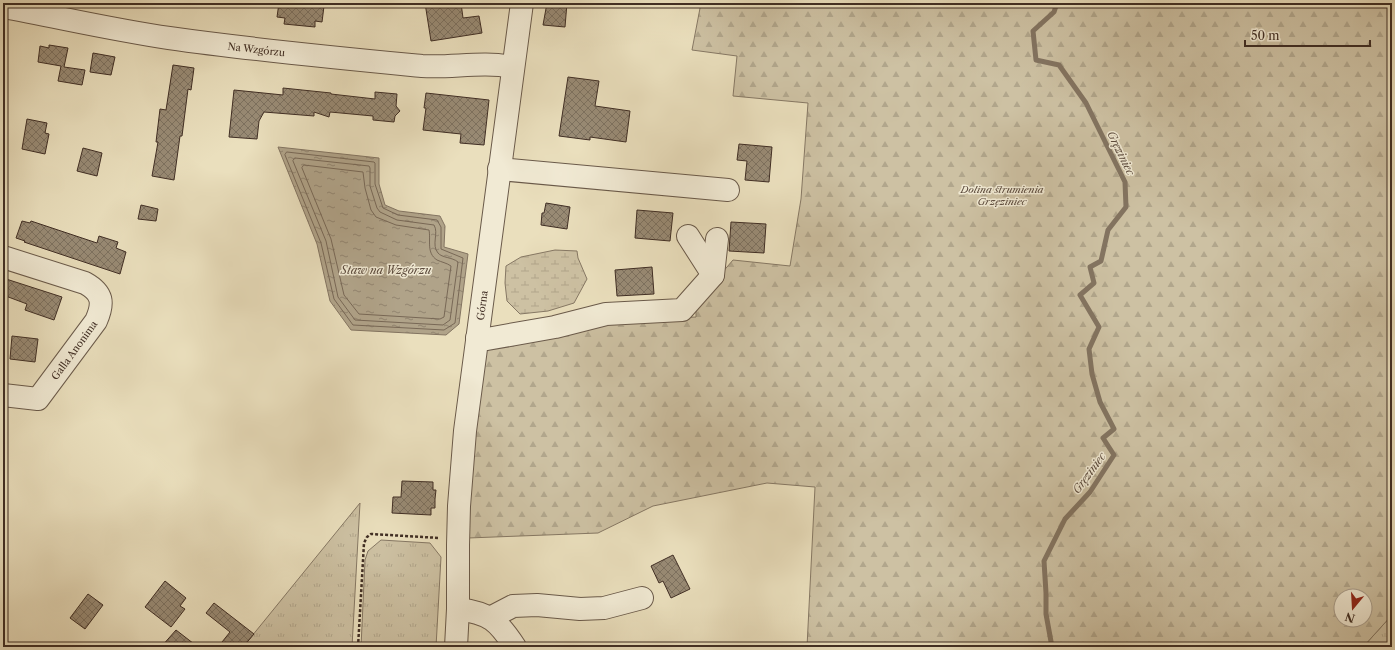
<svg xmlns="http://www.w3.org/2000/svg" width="1395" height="650" viewBox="0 0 1395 650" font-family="'Libre Caslon Text',serif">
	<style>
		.grass { fill: url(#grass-tufts); stroke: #867864 }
		.forest { fill: url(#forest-firs); stroke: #867864; fill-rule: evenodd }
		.wetland { fill: url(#wetland-marsh); stroke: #867864 }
		.water { fill: url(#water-ripples); stroke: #837461 }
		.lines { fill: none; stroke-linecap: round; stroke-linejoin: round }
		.shore { stroke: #786856; stroke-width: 1 }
		.stream { stroke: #837461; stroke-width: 5 }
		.building { fill: url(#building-cross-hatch); stroke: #402e24 }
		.minor-casing { stroke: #6a5a4a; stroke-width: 24 }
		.path { stroke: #402e24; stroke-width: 2.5; stroke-dasharray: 3 2; stroke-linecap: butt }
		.minor { stroke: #f1ead4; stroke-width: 22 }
		.labels { text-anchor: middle; stroke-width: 3; stroke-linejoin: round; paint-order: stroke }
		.street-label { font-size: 10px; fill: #402e24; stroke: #f1ead4 }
		.park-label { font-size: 10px; font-style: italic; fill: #5c4b3d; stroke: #f1ead4 }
		.water-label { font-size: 11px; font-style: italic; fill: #5c4b3d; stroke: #f1ead4 }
	</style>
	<defs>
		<pattern id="grass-tufts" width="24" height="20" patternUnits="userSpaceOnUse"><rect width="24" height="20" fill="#cdc1a3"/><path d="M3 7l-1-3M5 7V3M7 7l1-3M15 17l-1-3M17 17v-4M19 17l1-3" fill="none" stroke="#b1a68c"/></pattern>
		<pattern id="forest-firs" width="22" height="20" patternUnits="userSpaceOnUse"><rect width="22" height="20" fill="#cdc1a3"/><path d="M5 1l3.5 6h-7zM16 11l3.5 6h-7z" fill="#b1a68c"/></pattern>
		<pattern id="wetland-marsh" width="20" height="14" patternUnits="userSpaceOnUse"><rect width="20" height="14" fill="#cdc1a3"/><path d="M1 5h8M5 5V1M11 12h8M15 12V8" fill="none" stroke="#b1a68c"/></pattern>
		<pattern id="water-ripples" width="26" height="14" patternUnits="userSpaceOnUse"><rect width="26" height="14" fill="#b0a389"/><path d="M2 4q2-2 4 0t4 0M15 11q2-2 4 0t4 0" fill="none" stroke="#918570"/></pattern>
		<pattern id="building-cross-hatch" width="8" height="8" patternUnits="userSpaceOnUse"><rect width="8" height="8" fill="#988a74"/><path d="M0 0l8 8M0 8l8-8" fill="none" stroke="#7d715f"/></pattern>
	</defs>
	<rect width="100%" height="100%" fill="#eadfbd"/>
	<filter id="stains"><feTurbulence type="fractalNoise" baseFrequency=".005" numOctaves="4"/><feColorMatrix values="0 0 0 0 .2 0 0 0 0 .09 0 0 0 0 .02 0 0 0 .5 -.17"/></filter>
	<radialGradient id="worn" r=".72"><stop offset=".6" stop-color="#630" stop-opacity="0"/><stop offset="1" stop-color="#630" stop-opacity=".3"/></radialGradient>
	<g class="grass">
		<path d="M360,503L352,647H243Z"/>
		<path d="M381,540L430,543L441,557L436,647H361L365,560L368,551Z"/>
		<path d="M1392,615V647H1363Z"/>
	</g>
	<path class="forest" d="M701,3H1392V615L1363,647H807L815,487L767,483L653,506L598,533L468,538L465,517L486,348L610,321L696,317V303L733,260L790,266L801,199L808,103L733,96L737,56L692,50ZM1341,596H1365V620H1341Z"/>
	<path class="wetland" d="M555,250L577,251L578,258L587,279L574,303L548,311L520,314L507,301L505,283L506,266L521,257Z"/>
	<path class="water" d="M278,147L379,158V184L385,205L399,211L440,216L445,226L444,247L468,254L459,324L446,335L351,330L330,301L317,244Z"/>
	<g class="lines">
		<g class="shore">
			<path d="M287,152L374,162L375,163V184L383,208L398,215L437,220L441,227V249L463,258L455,323L444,330L353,325L334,299L321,243L285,155Z"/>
			<path d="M295,158L369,166L370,168V186L377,208L380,212L397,220L434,225C439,233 431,245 438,253C442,258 452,257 458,262L450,320L443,325L355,320L338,297L326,241L293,161Z"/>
			<path d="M304,165L363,172L365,188L371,210L376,217L396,225L429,230C431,240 426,253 437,260C441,262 447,263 451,266L444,317L440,319L359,314L344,295L331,239L302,168Z"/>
		</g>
		<path class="stream" d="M1052,647L1046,614V593L1044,561L1065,519L1090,492L1114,455L1103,438L1114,429L1100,402L1092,374L1089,349L1099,327L1080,295L1094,283L1090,267L1101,261L1108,230L1126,207L1125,182L1086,103L1059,65L1036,60L1033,31L1054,12L1057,3"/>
	</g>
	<g class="building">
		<path d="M279,3H296L324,6L322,22L315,21V27L284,24L285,18L277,17Z"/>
		<path d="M425,3H461L463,18L479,16L482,33L431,41Z"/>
		<path d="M547,3H567L565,27L543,25Z"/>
		<path d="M49,45L68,48L64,67L85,70L82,85L58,81L61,66L38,62L40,46L49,48Z"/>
		<path d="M93,53L115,57L111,75L90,72Z"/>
		<path d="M173,65L194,68L191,90L188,89L182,136H180L174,180L152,176L158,142H156L160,109L166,110Z"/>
		<path d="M568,77L599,81L595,106L630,111L626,142L590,137V140L559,136Z"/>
		<path d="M283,88L331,93V94L375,99V92L397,94L396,106L400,111L395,116L394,122L373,120V116L330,112L329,117L314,112V116L264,112L259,121L257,139L229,137L234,90L283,95Z"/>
		<path d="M426,93L489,100L484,145L460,143L461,134L423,130L426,108H424Z"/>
		<path d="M27,119L47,123L45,133L49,134L45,154L22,149Z"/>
		<path d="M739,144L772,147L769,182L745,180L747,161L737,160Z"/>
		<path d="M83,148L102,153L97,176L77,171Z"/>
		<path d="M546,203L570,207L567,229L541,225L542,213H544Z"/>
		<path d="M141,205L158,209L156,221L138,219Z"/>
		<path d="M637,210L673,213L670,241L635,238Z"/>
		<path d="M22,221L30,223L31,221L97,243L99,236L118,242L116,248L126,252L120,274L24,242L25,241L16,238Z"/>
		<path d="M731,222L766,224L764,253L729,251Z"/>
		<path d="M652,267L654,294L617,296L615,270Z"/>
		<path d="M3,278L62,297L54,320L25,310L27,304L3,295Z"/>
		<path d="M12,336L38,339L35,362L10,359Z"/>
		<path d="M402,481L433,482V490H436L435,499V508H431V515L392,513L393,497H401Z"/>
		<path d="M673,555L690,589L671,598L663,581L659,583L651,566Z"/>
		<path d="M165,581L186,598L180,606L185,609L171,627L145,607Z"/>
		<path d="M88,594L103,605L85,629L70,618Z"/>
		<path d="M214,603L254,634L243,647H218L230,632L206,613Z"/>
		<path d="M176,630L198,647H161Z"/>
	</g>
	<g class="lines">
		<defs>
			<g id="minor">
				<path id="s1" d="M3,7C58,17 113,30 169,38C253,50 338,58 422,66C452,68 483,61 512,67"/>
				<path d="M499,169L728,190"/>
				<path d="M688,236L713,275"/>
				<path d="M3,257L85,283C103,293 104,303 96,321L38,399L3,395"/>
				<path d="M477,338L487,339L555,327L606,314L682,310L713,275L717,239"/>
				<path d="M458,609C490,613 498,621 515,647"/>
				<path d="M490,618L513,606L537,605L580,609L604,608L642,598"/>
				<path id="s2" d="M456,647L458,609V545L459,506L465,431L522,3"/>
			</g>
		</defs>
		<use href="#minor" class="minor-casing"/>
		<path class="path" d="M358,647L364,543L367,537L371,534L440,538"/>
		<use href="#minor" class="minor"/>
	</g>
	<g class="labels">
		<g class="street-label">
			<text dy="4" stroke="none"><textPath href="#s1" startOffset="257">Na Wzgórzu</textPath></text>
			<text dy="4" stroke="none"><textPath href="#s2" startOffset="343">Górna</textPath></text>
			<text transform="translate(74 350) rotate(-54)" y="4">Galla Anonima</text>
		</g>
		<g class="park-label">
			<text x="1002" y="193">Dolina strumienia<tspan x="1002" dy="12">Grzęziniec</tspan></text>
		</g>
		<g class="water-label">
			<text transform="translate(1121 153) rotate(64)" y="4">Gręziniec</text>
			<text x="386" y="274">Staw na Wzgórzu</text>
			<text transform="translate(1089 473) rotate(-54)" y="4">Gręziniec</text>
		</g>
	</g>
	<rect width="1395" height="650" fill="none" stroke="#eadfbd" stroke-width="16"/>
	<rect x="4" y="4" width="1387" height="642" fill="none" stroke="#402e24" stroke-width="2"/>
	<rect x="8" y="8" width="1379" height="634" fill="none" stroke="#402e24"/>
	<g transform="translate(1353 608) rotate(198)"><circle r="19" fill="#f1ead4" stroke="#aa9f8e"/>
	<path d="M0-3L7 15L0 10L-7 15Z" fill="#8f2418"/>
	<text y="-6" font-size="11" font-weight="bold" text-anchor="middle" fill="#402e24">N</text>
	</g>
	<path d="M1245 40v6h125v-6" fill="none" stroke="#402e24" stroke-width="2"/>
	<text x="1251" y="40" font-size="12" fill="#402e24" stroke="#f1ead4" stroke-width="3" paint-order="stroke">50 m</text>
	<rect width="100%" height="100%" filter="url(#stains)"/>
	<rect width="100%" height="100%" fill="url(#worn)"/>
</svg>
